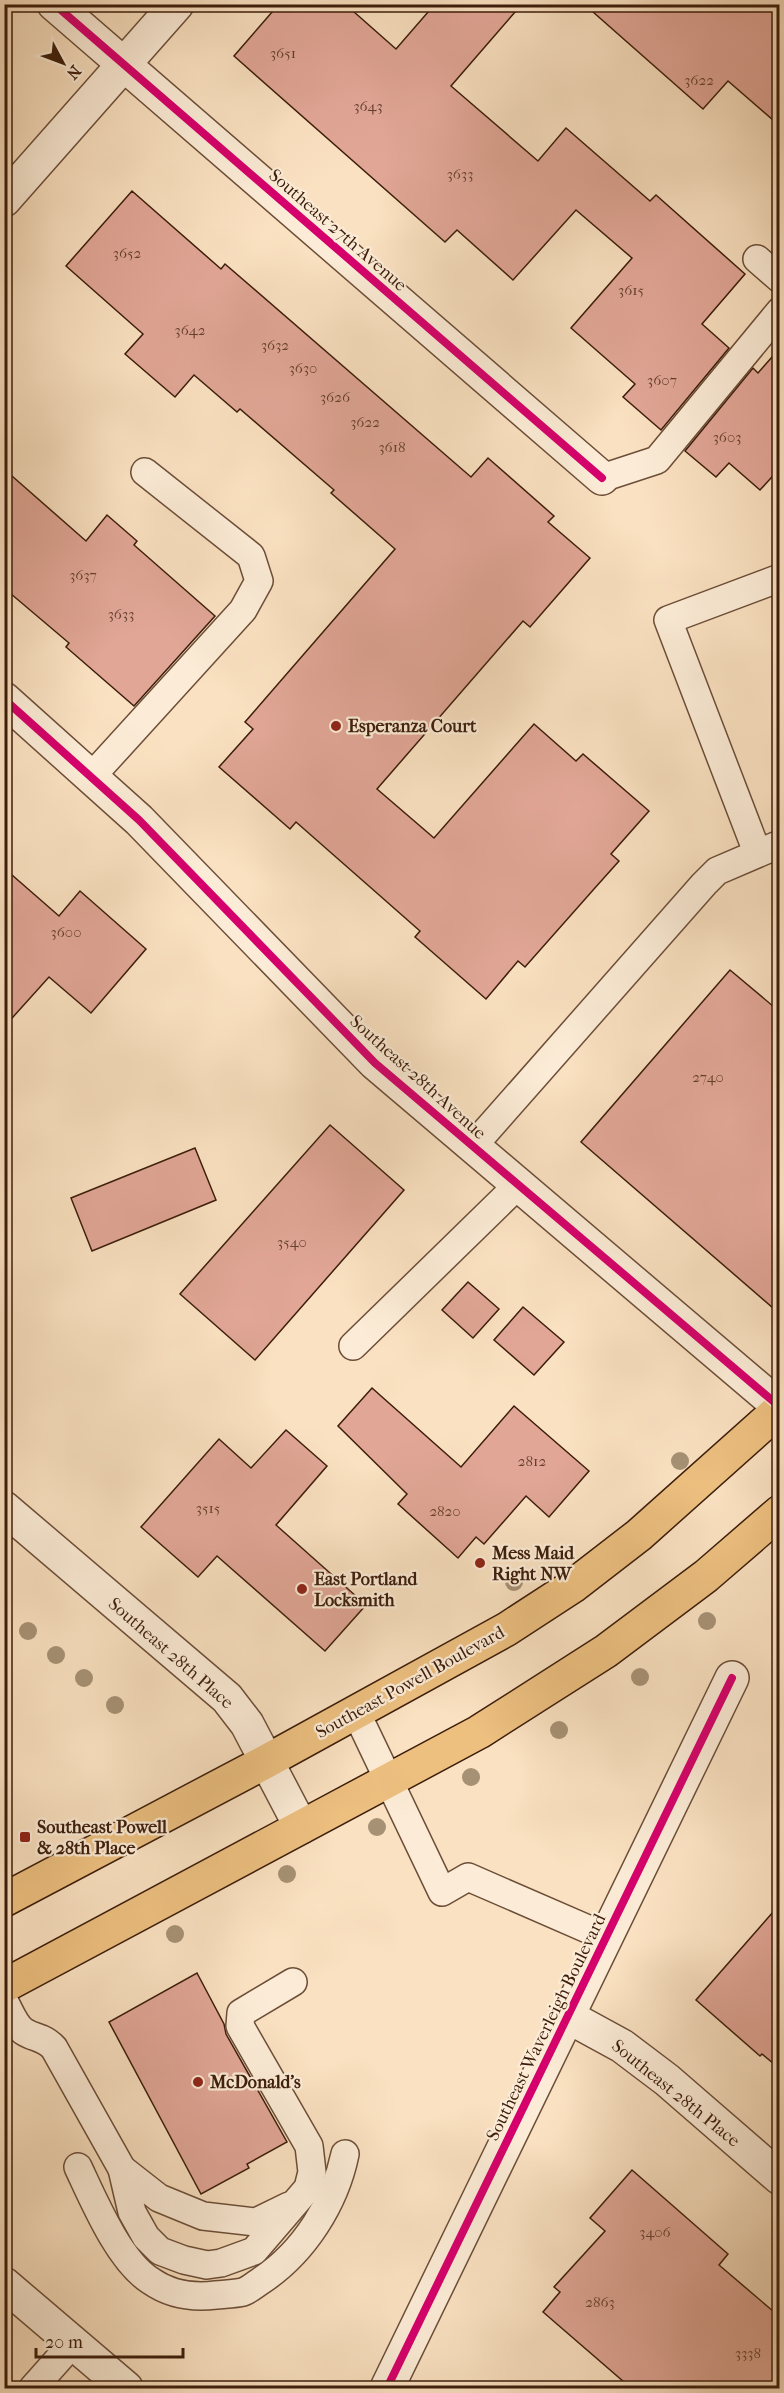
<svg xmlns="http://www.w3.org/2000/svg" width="784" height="2393" viewBox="0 0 784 2393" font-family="'IM FELL French Canon',serif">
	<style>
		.building { fill: #e1a696; stroke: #3c1d0b; stroke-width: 1.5 }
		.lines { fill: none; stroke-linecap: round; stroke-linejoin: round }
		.lane-casing { stroke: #6c4e38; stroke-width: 30 }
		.street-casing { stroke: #6c4e38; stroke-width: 36 }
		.primary-casing { stroke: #3c1d0b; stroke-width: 36 }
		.lane { stroke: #fcecd7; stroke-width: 27 }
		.street { stroke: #fcecd7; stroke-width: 33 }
		.primary { stroke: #edc080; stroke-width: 33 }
		.cycleway-casing { stroke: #fcecd7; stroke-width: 11 }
		.cycleway { stroke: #d6006c; stroke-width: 8 }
		.tree { fill: #a69174 }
		.poi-dot { fill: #8f2418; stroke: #fcecd7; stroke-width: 2 }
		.labels { text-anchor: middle; stroke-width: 4.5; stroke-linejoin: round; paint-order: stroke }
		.number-label { font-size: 15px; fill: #653f2e }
		.street-label { font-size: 18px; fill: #3c1d0b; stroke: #fcecd7 }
		.poi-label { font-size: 18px; font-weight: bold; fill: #3c1d0b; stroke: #fcecd7; text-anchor: start }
	</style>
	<rect width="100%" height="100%" fill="#fae1c1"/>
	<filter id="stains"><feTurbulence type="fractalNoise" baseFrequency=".00333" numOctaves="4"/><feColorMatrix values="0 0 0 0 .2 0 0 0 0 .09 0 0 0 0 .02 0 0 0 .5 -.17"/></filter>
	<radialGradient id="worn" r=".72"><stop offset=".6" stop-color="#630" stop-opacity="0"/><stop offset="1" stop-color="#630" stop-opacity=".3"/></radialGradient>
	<g class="building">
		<path d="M279,4H345L396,49L435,4H522L451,86L538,161L566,128L650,201L656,195L745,274L702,324L729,348L661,430L623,397L635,384L571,328L632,258L576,210L513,280L457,230L445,242L234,56Z"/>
		<path d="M584,4H780V126L728,81L703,109Z"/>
		<path d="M132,191L221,269L225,264L471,477L488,458L554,516L548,522L590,558L530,627L523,621L377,789L434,838L534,724L576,761L583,754L649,811L611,854L619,861L594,889L525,967L518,961L486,999L415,937L420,931L370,887L296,822L290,829L219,767L253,729L245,722L395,549L331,493L334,490L240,409L237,412L194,375L175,397L125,354L143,334L66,266Z"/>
		<path d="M780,348V468L760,490L729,463L716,477L685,451L753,368L758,373Z"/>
		<path d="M4,469L86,541L107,515L137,541L134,545L215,616L134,706L66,647L69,643L4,588Z"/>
		<path d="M4,868L59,916L80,891L146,949L91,1013L49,977L4,1027Z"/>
		<path d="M730,970L780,1012V1314L581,1142Z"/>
		<path d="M330,1125L404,1190L255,1360L180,1294Z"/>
		<path d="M195,1148L216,1200L92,1251L71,1198Z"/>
		<path d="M468,1282L499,1309L473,1338L442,1310Z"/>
		<path d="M523,1307L564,1342L534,1375L494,1340Z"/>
		<path d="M372,1388L461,1467L514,1406L589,1471L549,1517L526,1496L484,1544L476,1537L458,1558L398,1504L407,1494L338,1426Z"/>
		<path d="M286,1430L327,1466L276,1525L366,1605L325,1651L217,1556L198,1577L141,1527L219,1439L251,1468Z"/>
		<path d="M780,1904V2069L762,2054L760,2056L696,2000Z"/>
		<path d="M197,1973L224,2024L226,2034L287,2142L247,2164L249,2168L201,2194L109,2022Z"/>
		<path d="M632,2170L728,2254L719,2265L780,2317V2388H631L543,2312L560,2292L554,2287L605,2231L590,2218Z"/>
	</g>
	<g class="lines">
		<defs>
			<g id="lane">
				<path d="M757,259L780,279"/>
				<path d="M602,478L657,460L780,311"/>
				<path d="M91,777L243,610L259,581L251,556L145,472"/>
				<path d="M757,852L668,620L780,578"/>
				<path d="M473,1146L704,884L717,871L780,844"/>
				<path d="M353,1346L518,1185"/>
				<path d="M356,1712L442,1892L468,1877L606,1937"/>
				<path d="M4,2001C10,2011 14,2024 23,2031C35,2039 43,2036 54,2048L122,2169L132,2212L146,2237L160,2251L184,2260L207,2265L221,2263L254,2251L308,2188L312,2172L309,2146L240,2026L241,2013L293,1982"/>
				<path d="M78,2167C94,2201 119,2261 151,2281C171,2295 192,2298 216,2295C224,2294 234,2294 243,2292C249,2290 256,2284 262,2280C304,2252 335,2203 345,2154"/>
				<path d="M122,2169L159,2198L203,2216L256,2222L289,2206"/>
				<path d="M33,2388L73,2343"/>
			</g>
			<g id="street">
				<path d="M54,4L602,478"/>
				<path d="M4,200L177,4"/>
				<path d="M4,699L139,820L375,1063L780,1407"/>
				<path d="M4,1508L227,1698L247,1724L301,1827"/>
				<path d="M567,2016L622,2046L667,2080L780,2178"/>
				<path d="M4,2284L126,2388"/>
				<path d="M387,2388L732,1678"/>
			</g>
			<g id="primary">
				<path d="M4,1900L267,1761L507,1629L573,1586L639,1535L780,1409"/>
				<path d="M4,1986L479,1732L606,1651L706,1576L780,1512"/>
			</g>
		</defs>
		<use href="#lane" class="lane-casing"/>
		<use href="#street" class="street-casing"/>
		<use href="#primary" class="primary-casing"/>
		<use href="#lane" class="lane"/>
		<use href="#street" class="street"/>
		<use href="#primary" class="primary"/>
		<defs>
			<g id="cycleway">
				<path d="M54,4L602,478"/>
				<path d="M4,699L139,820L375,1063L780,1407"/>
				<path d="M387,2388L732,1678"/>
			</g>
		</defs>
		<use href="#cycleway" class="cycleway-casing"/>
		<use href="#cycleway" class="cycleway"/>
	</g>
	<g class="tree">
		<circle cx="680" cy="1461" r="9"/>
		<circle cx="514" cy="1582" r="9"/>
		<circle cx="707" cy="1621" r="9"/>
		<circle cx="28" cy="1631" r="9"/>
		<circle cx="56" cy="1655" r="9"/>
		<circle cx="640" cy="1677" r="9"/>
		<circle cx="84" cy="1678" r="9"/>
		<circle cx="115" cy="1705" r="9"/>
		<circle cx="559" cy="1730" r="9"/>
		<circle cx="471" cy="1777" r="9"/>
		<circle cx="377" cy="1827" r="9"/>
		<circle cx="287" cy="1874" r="9"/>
		<circle cx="175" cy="1934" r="9"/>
	</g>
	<g class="poi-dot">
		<circle cx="336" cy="726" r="6"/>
		<circle cx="480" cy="1563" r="6"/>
		<circle cx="302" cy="1589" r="6"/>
		<rect x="19" y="1831" width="12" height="12" rx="3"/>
		<circle cx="198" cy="2082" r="6"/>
	</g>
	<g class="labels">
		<g class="number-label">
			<text x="283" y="58">3651</text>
			<text x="699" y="85">3622</text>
			<text x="368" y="111">3643</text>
			<text x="460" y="179">3633</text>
			<text x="127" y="258">3652</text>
			<text x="631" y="295">3615</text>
			<text x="190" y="335">3642</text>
			<text x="275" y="350">3632</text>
			<text x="303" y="373">3630</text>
			<text x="662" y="385">3607</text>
			<text x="335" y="402">3626</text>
			<text x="365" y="427">3622</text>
			<text x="727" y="442">3603</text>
			<text x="392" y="452">3618</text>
			<text x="83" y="580">3637</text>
			<text x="121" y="619">3633</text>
			<text x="66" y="937">3600</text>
			<text x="708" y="1082">2740</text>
			<text x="292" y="1247">3540</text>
			<text x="532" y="1466">2812</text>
			<text x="208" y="1513">3515</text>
			<text x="445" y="1516">2820</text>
			<text x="655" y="2237">3406</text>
			<text x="600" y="2307">2863</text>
			<text x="748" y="2358">3338</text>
		</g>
		<g class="street-label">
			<text transform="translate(338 230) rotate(41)" y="6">Southeast 27th Avenue</text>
			<text transform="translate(418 1077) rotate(42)" y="6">Southeast 28th Avenue</text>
			<text transform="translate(171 1653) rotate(41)" y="6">Southeast 28th Place</text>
			<text transform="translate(410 1682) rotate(-29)" y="6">Southeast Powell Boulevard</text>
			<text transform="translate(546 2027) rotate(-64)" y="6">Southeast Waverleigh Boulevard</text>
			<text transform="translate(676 2093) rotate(39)" y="6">Southeast 28th Place</text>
		</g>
		<g class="poi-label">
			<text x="348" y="732">Esperanza Court</text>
			<text x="492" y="1559">Mess Maid<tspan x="492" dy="21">Right NW</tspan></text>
			<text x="314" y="1585">East Portland<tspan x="314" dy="21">Locksmith</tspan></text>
			<text x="37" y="1833">Southeast Powell<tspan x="37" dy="21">&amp; 28th Place</tspan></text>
			<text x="210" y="2088">McDonald's</text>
		</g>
	</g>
	<rect width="784" height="2393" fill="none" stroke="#fae1c1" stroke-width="24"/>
	<rect x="6" y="6" width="772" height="2381" fill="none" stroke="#3c1d0b" stroke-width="3"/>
	<rect x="12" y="12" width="760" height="2369" fill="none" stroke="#3c1d0b" stroke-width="1.5"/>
	<g transform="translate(63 63) rotate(131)" stroke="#fcecd7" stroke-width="4.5" paint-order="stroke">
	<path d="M0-4.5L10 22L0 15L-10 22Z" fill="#3c1d0b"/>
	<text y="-9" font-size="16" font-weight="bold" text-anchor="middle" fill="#3c1d0b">N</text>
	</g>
	<path d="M36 2348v9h147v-9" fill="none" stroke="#3c1d0b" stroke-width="3"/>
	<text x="45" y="2348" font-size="18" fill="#3c1d0b" stroke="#fcecd7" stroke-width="4.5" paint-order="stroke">20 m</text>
	<rect width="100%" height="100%" filter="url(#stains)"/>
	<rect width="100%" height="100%" fill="url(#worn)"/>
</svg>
